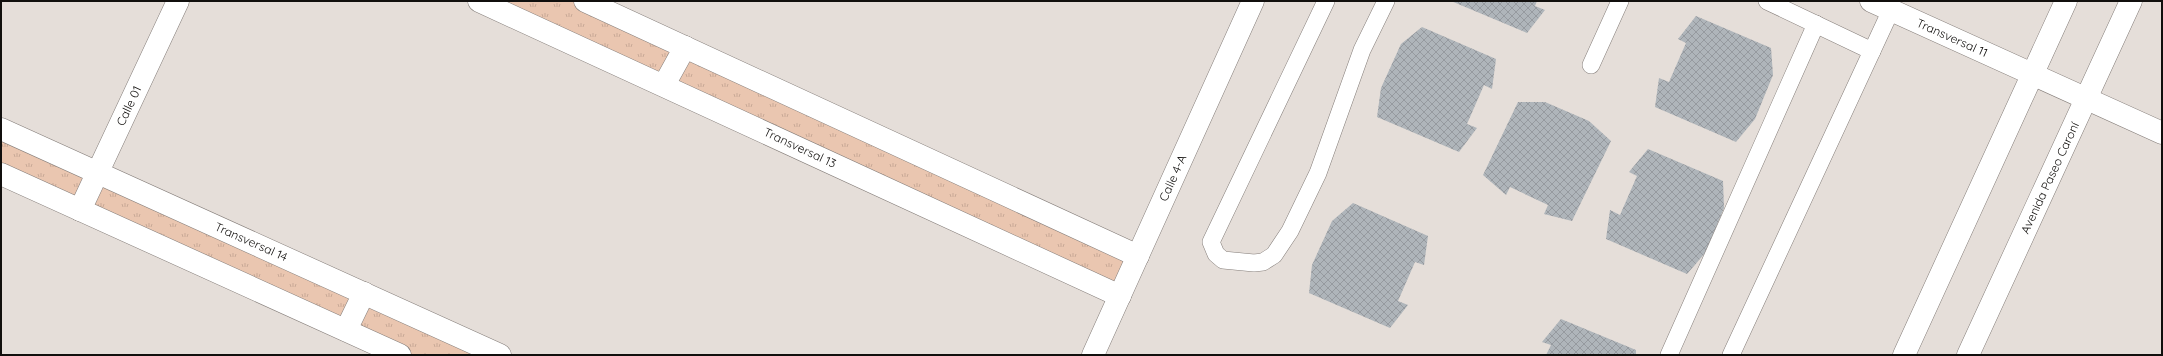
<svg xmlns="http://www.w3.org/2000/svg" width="2163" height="356" viewBox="0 0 2163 356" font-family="Quicksand,sans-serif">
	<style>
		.grass { fill: url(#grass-tufts) }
		.building { fill: url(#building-cross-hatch) }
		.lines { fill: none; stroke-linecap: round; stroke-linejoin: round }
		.lane-casing { stroke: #857e7a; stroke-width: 18 }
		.street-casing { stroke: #857e7a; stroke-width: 23 }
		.secondary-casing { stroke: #857e7a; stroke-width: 23 }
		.lane { stroke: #fff; stroke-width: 17 }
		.street { stroke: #fff; stroke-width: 22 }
		.secondary { stroke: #fff; stroke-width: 22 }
		.labels { text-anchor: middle; stroke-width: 4; stroke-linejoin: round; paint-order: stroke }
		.street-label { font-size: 12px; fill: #110f0d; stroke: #fff }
	</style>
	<defs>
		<pattern id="grass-tufts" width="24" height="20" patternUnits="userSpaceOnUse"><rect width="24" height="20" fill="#eac6b0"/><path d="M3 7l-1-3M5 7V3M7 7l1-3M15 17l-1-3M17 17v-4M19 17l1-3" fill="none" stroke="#c8a996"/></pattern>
		<pattern id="building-cross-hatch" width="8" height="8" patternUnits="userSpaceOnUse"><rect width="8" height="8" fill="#afb5ba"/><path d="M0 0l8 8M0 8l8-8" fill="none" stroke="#969a9f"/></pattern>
	</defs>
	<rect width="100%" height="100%" fill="#e5ded9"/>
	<g class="grass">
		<path d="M480,1H584L1139,255L1121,295Z"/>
		<path d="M1,129L500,355H400L1,174Z"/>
	</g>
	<g class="building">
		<path d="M1451,1H1537L1535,6L1545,10L1527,33Z"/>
		<path d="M1696,16L1771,48L1773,75L1755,119L1736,142L1655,107L1659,78L1669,82L1686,43L1678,39Z"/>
		<path d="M1422,27L1496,59L1492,89L1484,85L1467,124L1477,128L1459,152L1377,117L1381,88L1401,44Z"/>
		<path d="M1518,102H1545L1589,121L1611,141L1572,221L1544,214L1548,205L1510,187L1506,195L1483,175Z"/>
		<path d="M1648,149L1723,181L1724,208L1706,252L1687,274L1606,239L1610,210L1620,215L1637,176L1629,172Z"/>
		<path d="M1353,203L1428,236L1424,265L1415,262L1398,301L1408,305L1390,328L1309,293L1312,265L1332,221Z"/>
		<path d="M1561,319L1636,350V355H1546L1551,345L1542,342Z"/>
	</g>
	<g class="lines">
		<defs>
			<g id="lane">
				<path d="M1326,1L1211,242L1216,254L1223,260L1254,263L1263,262L1274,255L1290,231L1318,173L1362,50L1386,1"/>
				<path d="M1767,1L1872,51"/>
				<path d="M1591,65L1620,1"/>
				<path d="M1669,355L1816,24"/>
				<path d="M1731,355L1891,10"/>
			</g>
			<g id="street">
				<path d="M479,1L1120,296"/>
				<path d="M585,1L1138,256"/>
				<path d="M1871,1L2162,133"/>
				<path d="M664,85L685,47"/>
				<path d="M1,129L500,355"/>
				<path d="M1,174L400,355"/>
				<path d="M80,210L178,1"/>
				<path d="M346,330L364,293"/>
				<path d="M1093,355L1253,1"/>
			</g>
			<g id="secondary">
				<path d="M1904,355L2066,1"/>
				<path d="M1968,355L2131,1"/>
			</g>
		</defs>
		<use href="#lane" class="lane-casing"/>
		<use href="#street" class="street-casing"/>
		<use href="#secondary" class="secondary-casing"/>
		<use href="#lane" class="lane"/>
		<use href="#street" class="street"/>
		<use href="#secondary" class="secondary"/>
	</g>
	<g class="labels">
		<g class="street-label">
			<text transform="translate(1952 38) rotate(24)" y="4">Transversal 11</text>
			<text transform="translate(129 106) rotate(-65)" y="4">Calle 01</text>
			<text transform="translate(800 148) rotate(25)" y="4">Transversal 13</text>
			<text transform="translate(1173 178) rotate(-66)" y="4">Calle 4-A</text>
			<text transform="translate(2050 178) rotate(-65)" y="4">Avenida Paseo Caroní</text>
			<text transform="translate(251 242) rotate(24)" y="4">Transversal 14</text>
		</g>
	</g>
	<rect width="2163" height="356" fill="none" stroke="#110f0d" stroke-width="4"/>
</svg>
